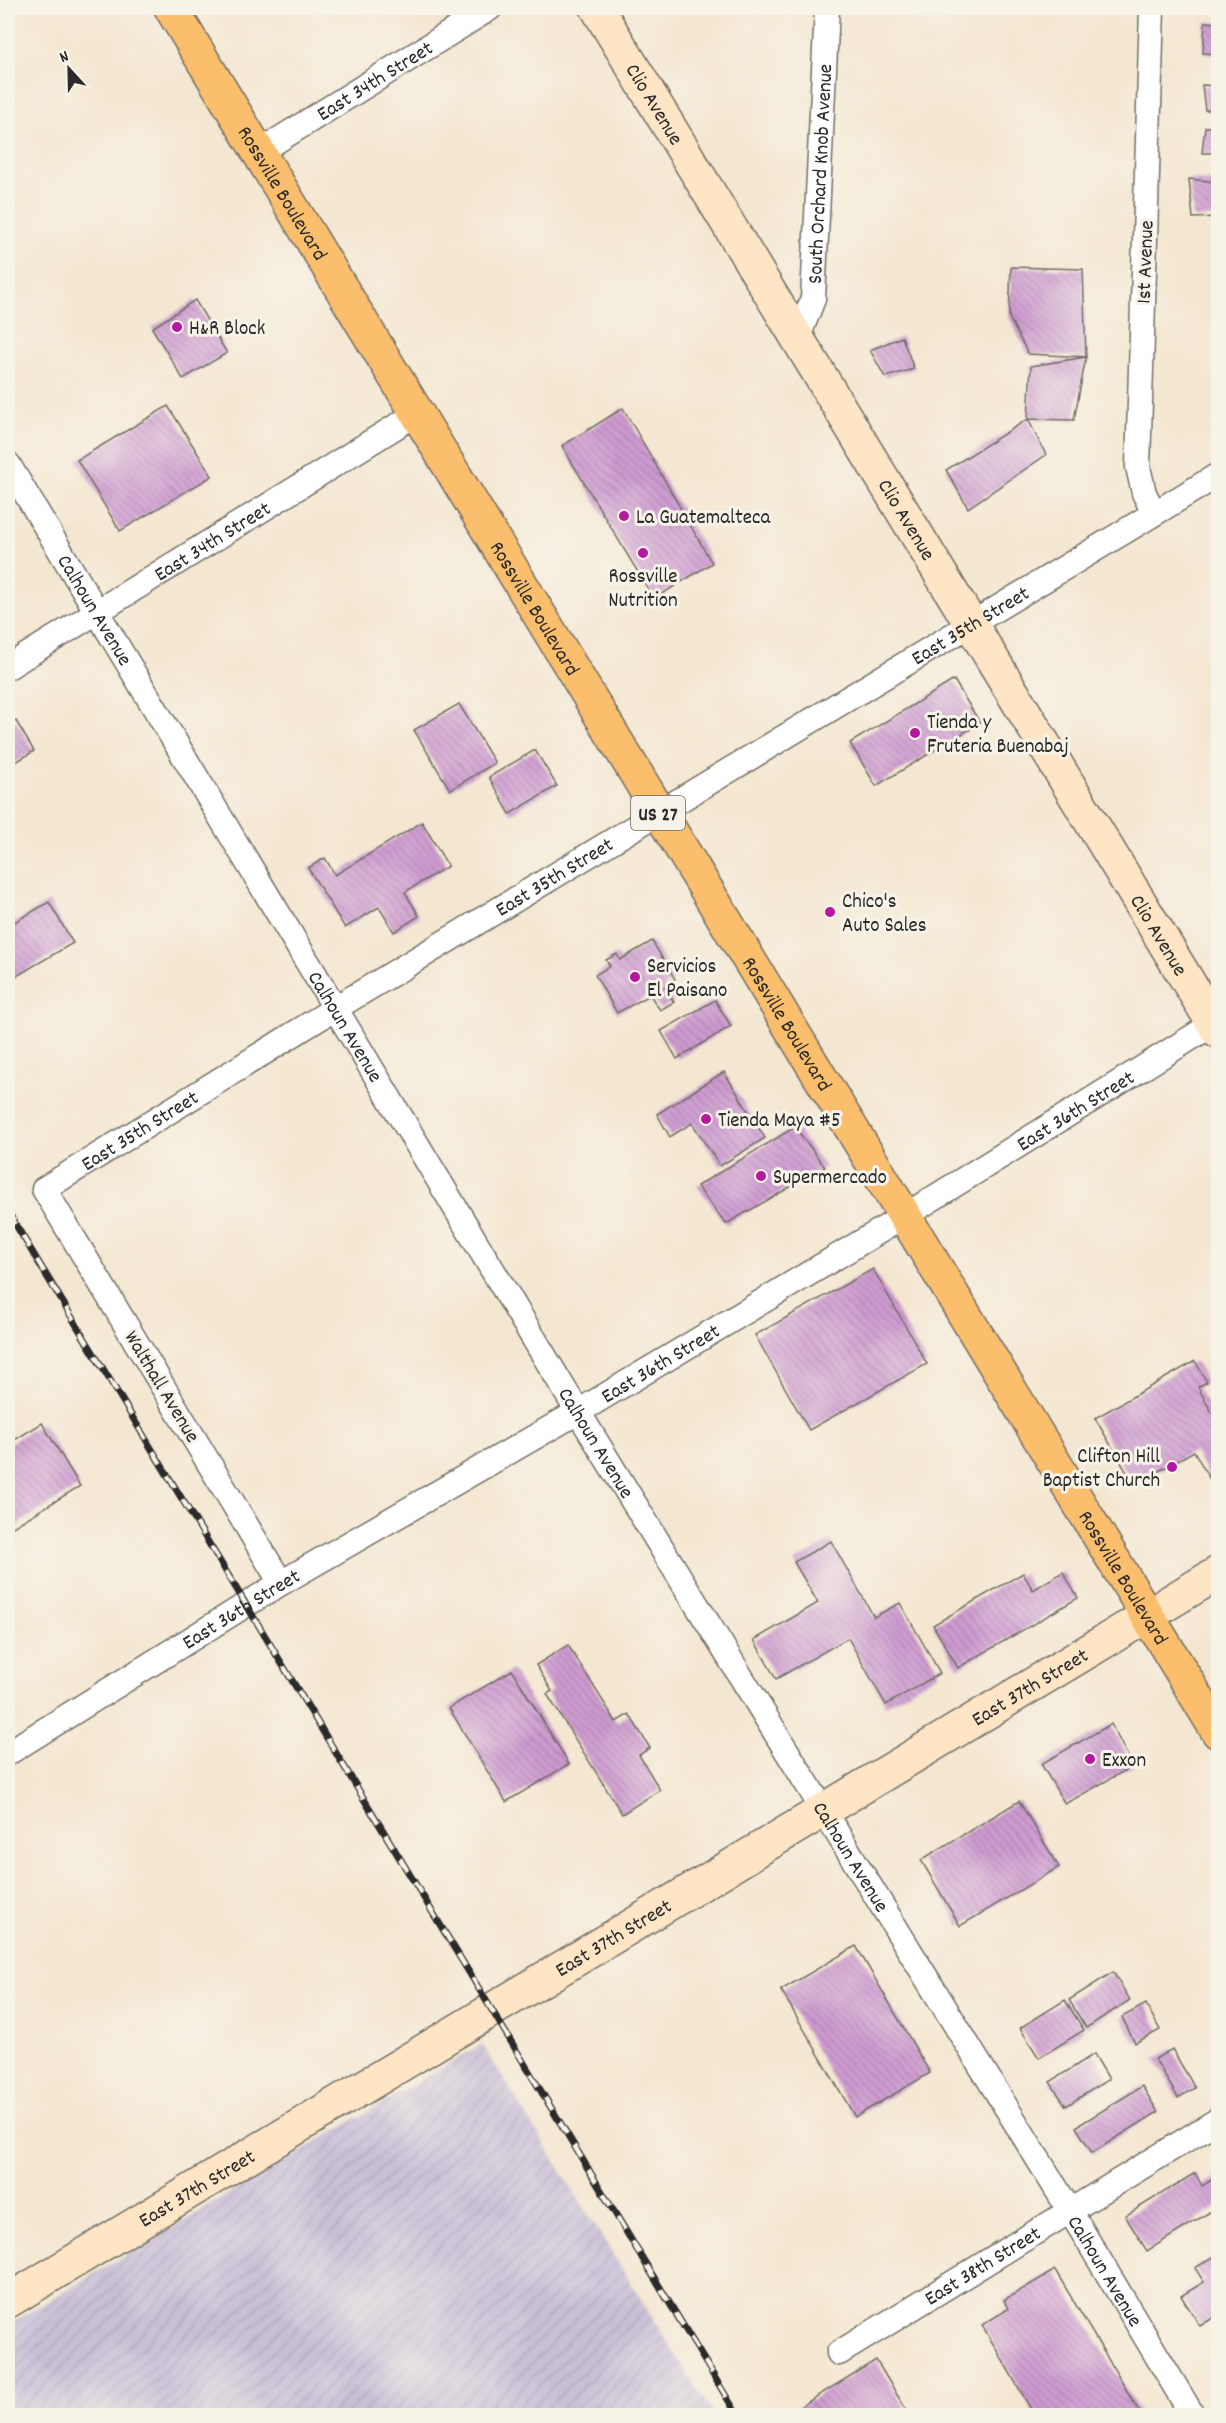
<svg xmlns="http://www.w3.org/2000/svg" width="1226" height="2423" viewBox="0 0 1226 2423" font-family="Dekko,sans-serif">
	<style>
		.industrial { fill: url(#industrial-furrows) }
		.building { fill: url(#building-back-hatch) }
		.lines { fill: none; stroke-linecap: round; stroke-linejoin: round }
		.street-casing { stroke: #716d65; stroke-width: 27 }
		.secondary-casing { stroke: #716d65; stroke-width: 36 }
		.highway-casing { stroke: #716d65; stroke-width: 36 }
		.street { stroke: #fff; stroke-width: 24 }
		.secondary { stroke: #fde5c5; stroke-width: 33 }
		.highway { stroke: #fabe6d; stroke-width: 33 }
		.rail-casing { stroke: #2b2b2b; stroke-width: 7 }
		.rail { stroke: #f7f3e8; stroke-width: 4.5; stroke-dasharray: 14; stroke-linecap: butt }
		.poi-dot { fill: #b5179e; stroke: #f7f3e8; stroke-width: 2 }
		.labels { text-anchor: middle; stroke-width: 6; stroke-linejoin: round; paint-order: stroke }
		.shield { fill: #f7f3e8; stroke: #686764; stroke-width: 1.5 }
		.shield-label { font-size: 20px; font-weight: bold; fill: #2b2b2b }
		.street-label { font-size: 21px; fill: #2b2b2b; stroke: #f7f3e8 }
		.poi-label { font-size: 21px; fill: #2b2b2b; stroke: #f7f3e8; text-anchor: start }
	</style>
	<defs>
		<pattern id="industrial-furrows" width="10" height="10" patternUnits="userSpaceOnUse" patternTransform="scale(1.5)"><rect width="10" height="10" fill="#c9bfd7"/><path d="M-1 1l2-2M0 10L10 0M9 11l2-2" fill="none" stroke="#ada4b9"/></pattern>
		<pattern id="building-back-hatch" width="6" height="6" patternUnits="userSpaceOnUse" patternTransform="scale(1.5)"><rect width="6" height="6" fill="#cf9bd2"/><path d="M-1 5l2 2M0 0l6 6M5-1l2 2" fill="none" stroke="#a87fab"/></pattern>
	</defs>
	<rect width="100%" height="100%" fill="#f7f3e8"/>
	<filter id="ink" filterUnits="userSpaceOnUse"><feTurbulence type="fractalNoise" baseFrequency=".0167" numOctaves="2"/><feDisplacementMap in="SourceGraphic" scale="12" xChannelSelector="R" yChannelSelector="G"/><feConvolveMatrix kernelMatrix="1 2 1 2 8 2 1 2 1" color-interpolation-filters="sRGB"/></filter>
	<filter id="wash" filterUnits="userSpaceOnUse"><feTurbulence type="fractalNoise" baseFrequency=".008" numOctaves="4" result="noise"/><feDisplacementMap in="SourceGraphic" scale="24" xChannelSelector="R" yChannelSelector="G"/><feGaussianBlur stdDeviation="1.35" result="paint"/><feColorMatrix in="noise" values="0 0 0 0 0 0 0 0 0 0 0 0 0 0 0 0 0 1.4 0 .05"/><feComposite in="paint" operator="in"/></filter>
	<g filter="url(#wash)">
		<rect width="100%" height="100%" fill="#f4e7d1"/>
		<path class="industrial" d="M482,2044L713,2415H8V2325Z"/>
		<g id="blocks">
			<g class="building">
				<path d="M1205,22L1218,23V54L1203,53Z"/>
				<path d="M1202,85L1218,86V110H1205Z"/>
				<path d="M1205,127H1218V153H1202Z"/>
				<path d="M1189,179L1218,182V217L1193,218Z"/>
				<path d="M1011,267L1083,269L1086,357L1028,354L1009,317Z"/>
				<path d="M195,300L227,353L183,379L152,328Z"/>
				<path d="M902,337L914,369L885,377L870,350Z"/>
				<path d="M1086,357L1074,420L1028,419L1031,366Z"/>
				<path d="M168,406L212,476L120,531L77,460Z"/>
				<path d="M623,408L712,563L654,599L562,446Z"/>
				<path d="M1028,419L1046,455L968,508L946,470Z"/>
				<path d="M954,680L980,723L876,786L850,743Z"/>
				<path d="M459,704L495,763L450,790L414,730Z"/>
				<path d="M16,721L34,751L8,767V726Z"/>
				<path d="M535,750L557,786L510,814L489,777Z"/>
				<path d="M422,822L448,866L405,892L419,916L394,932L379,907L345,928L308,868L325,858L335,875Z"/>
				<path d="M49,902L73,943L8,981V913L13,923Z"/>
				<path d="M652,941L675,979L664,987L674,1002L660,1010L650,995L617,1013L595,975L610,966L606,960L617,954L620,960Z"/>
				<path d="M715,1000L731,1026L677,1059L661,1031Z"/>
				<path d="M724,1072L765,1138L720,1166L692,1123L670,1137L657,1114Z"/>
				<path d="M795,1127L825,1167L726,1224L697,1186Z"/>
				<path d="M873,1269L927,1364L809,1430L755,1335Z"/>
				<path d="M1195,1361L1207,1382L1198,1387L1212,1413L1218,1409V1494L1194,1451L1134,1485L1095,1418Z"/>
				<path d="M42,1423L80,1486L8,1530V1444Z"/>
				<path d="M831,1541L874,1617L900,1603L940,1673L886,1705L848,1638L776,1679L754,1640L818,1603L794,1562Z"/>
				<path d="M1063,1572L1078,1598L958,1668L933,1625L1023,1573L1033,1590Z"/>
				<path d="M568,1645L616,1722L629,1714L650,1748L639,1755L660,1790L622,1814L547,1694L552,1691L536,1665Z"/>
				<path d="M512,1670L569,1764L506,1802L449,1708Z"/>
				<path d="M1111,1724L1133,1766L1065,1804L1041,1764Z"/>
				<path d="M1019,1801L1059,1867L960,1926L921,1860Z"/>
				<path d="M856,1946L930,2073L855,2117L781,1990Z"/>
				<path d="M1113,1972L1130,2000L1086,2028L1069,2000Z"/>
				<path d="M1065,2000L1084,2030L1039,2058L1020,2028Z"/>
				<path d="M1146,2004L1160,2030L1135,2043L1122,2017Z"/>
				<path d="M1172,2049L1195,2088L1178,2098L1155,2059Z"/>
				<path d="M1094,2054L1109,2079L1066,2106L1050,2082Z"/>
				<path d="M1142,2086L1158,2112L1092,2153L1076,2127Z"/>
				<path d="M1195,2173L1202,2186L1218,2176V2207L1147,2251L1125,2216Z"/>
				<path d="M1218,2254V2315L1200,2326L1181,2296L1204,2282L1195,2268Z"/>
				<path d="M1055,2270L1142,2416H1035L982,2325L1008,2309L1004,2300Z"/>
				<path d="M876,2360L910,2416H803L798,2408Z"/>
			</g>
		</g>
	</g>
	<g filter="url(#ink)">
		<use href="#blocks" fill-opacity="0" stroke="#716d65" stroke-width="1.5"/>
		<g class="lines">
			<defs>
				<g id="street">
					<path d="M1152,8L1138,467L1144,493L1154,513"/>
					<path id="s1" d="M259,152L490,8"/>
					<path id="s2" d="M798,337L813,299L827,8"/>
					<path id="s3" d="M8,464L578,1412L1070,2211L1193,2416"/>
					<path id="s4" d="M8,667L416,414"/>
					<path id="s5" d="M281,1583L44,1189L334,1009L1218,475"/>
					<path id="s6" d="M8,1753L281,1583L578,1412L903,1217L1218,1021"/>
					<path id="s7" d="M839,2353L1218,2120"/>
				</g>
				<g id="secondary">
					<path id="s8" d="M597,8L1218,1031"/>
					<path id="s9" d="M8,2301L1218,1573"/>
				</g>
				<g id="highway">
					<path id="s10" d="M171,8L1218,1732"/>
				</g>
			</defs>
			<use href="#street" class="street-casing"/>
			<use href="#secondary" class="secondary-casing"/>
			<use href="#highway" class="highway-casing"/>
			<use href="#street" class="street"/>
			<use href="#secondary" class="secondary"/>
			<use href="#highway" class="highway"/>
			<defs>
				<path id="rail" d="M8,1212L738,2416"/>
			</defs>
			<use href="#rail" class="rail-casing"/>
			<use href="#rail" class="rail"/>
		</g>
	</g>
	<g class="poi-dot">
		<circle cx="177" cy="327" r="6"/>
		<circle cx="624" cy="516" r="6"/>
		<circle cx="643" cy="553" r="6"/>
		<circle cx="915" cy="733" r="6"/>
		<circle cx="830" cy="912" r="6"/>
		<circle cx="635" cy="977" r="6"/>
		<circle cx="706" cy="1119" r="6"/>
		<circle cx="761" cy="1176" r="6"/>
		<circle cx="1172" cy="1467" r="6"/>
		<circle cx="1090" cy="1759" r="6"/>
	</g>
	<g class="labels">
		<rect class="shield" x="631" y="796" width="54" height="34" rx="4.5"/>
		<g class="shield-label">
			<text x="658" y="820">US 27</text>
		</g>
		<g class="street-label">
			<text dy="7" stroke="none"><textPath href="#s1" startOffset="136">East 34th Street</textPath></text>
			<text dy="7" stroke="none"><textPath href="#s8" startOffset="112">Clio Avenue</textPath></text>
			<text dy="7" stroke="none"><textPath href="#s2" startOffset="166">South Orchard Knob Avenue</textPath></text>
			<text dy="7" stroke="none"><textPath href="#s10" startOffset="216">Rossville Boulevard</textPath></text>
			<text transform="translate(1144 262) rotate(-88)" y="7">1st Avenue</text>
			<text dy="7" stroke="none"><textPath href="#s8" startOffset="598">Clio Avenue</textPath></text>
			<text dy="7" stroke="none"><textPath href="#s4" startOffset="240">East 34th Street</textPath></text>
			<text dy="7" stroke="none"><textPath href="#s10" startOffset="702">Rossville Boulevard</textPath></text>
			<text dy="7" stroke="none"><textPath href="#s3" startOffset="170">Calhoun Avenue</textPath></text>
			<text dy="7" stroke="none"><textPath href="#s5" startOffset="1544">East 35th Street</textPath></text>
			<text dy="7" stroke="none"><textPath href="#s5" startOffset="1058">East 35th Street</textPath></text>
			<text dy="7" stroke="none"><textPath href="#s8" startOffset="1084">Clio Avenue</textPath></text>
			<text dy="7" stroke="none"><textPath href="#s10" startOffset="1188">Rossville Boulevard</textPath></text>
			<text dy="7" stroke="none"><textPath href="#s3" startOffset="656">Calhoun Avenue</textPath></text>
			<text dy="7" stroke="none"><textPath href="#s6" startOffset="1246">East 36th Street</textPath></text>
			<text dy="7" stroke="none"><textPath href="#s5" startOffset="572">East 35th Street</textPath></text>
			<text dy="7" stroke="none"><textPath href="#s6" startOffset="760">East 36th Street</textPath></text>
			<text transform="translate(163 1386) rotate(59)" y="7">Walthall Avenue</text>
			<text dy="7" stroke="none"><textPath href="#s3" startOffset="1142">Calhoun Avenue</textPath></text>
			<text dy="7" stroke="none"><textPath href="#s10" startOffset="1836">Rossville Boulevard</textPath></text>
			<text dy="7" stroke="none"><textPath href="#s6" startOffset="274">East 36th Street</textPath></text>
			<text dy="7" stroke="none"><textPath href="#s9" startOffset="1192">East 37th Street</textPath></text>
			<text dy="7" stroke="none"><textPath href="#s3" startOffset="1628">Calhoun Avenue</textPath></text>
			<text dy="7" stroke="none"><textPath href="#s9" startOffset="706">East 37th Street</textPath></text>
			<text dy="7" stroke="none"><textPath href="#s9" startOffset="220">East 37th Street</textPath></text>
			<text dy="7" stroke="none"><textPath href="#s7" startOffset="168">East 38th Street</textPath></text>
			<text dy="7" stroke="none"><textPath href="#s3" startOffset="2114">Calhoun Avenue</textPath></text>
		</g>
		<g class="poi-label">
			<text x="189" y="334">H&amp;R Block</text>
			<text x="636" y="523">La Guatemalteca</text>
			<text x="643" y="582" text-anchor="middle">Rossville<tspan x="643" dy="24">Nutrition</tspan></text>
			<text x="927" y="728">Tienda y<tspan x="927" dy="24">Fruteria Buenabaj</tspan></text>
			<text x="842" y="907">Chico's<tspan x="842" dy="24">Auto Sales</tspan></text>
			<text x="647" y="972">Servicios<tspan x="647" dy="24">El Paisano</tspan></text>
			<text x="718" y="1126">Tienda Maya #5</text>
			<text x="773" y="1183">Supermercado</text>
			<text x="1160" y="1462" text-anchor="end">Clifton Hill<tspan x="1160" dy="24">Baptist Church</tspan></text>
			<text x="1102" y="1766">Exxon</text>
		</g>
	</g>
	<rect width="1226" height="2423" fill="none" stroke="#f7f3e8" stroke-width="30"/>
	<g transform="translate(69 69) rotate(338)" stroke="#f7f3e8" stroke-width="4.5" paint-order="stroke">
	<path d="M0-4.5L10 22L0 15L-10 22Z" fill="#2b2b2b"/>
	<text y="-9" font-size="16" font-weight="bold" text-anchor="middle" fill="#2b2b2b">N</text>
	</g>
</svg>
